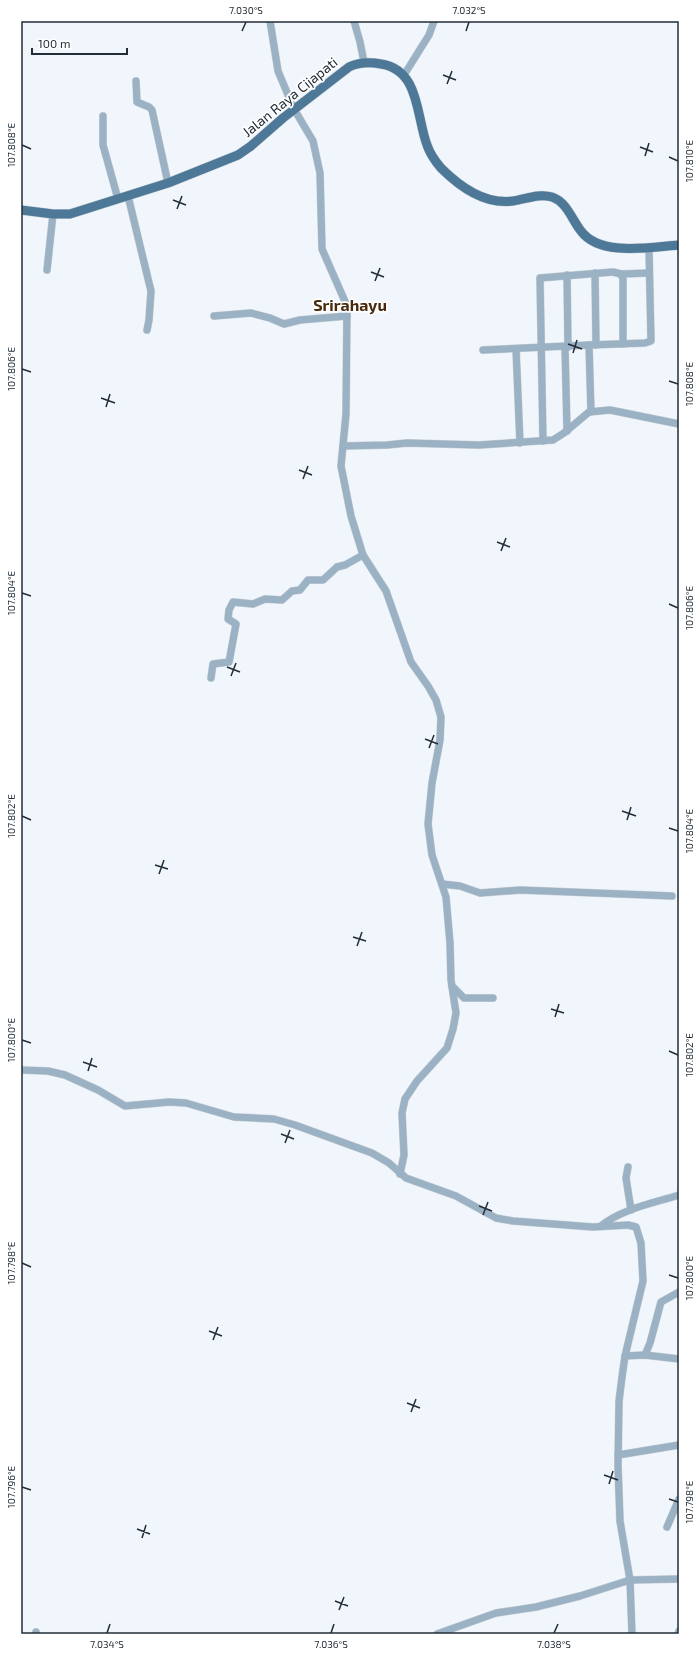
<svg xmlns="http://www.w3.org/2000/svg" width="700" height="1655" viewBox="0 0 700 1655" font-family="'Exo 2',sans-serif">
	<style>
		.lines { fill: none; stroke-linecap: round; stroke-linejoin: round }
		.minor-casing { stroke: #cbd2d8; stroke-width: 8 }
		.major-casing { stroke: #cbd2d8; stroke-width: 10 }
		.minor { stroke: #9bb1c4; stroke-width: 7 }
		.major { stroke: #4e7898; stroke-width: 9 }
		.ticks { fill: none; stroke: #222d37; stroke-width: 1.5 }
		.labels { text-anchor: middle; stroke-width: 3.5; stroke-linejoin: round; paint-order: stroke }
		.street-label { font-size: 14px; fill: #222d37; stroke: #fff }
		.quarter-label { font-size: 16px; font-weight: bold; fill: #482a0d; stroke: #fff }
		.neatline { fill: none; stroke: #222d37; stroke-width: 1.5 }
		.ticks-label { font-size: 10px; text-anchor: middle; fill: #222d37 }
	</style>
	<rect width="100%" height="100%" fill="#f0f6fb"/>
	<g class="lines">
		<defs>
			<g id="minor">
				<path d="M270,21L278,71L294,109L313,141L320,173L322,249L347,306L346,414L341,466L351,516L363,555L386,591L411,662L428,686L436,700L441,717L440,740L432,783L428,824L432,855L446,897L450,943L451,980L456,1013L453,1029L447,1048L417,1081L405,1099L402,1113L404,1155L400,1174"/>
				<path d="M354,21L360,42L364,62"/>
				<path d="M404,75L429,35L434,21"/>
				<path d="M136,81L137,102L149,107L152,110L168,183"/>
				<path d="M103,116V145L118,199"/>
				<path d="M128,196L151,291L149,320L147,330"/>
				<path d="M47,270L53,214"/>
				<path d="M595,273L596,345"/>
				<path d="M621,274L649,273"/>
				<path d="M567,275L568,347"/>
				<path d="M214,316L251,313L270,318L284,324L300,320L347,316"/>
				<path d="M565,347L567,431"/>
				<path d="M516,349L520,443"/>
				<path d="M483,350L589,345"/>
				<path d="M591,412L589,345L645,343L651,341L649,248"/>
				<path d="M543,441L540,278L613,272L621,274L623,279V344"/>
				<path d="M343,446L387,445L407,443L479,445L553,440L564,433L589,412L610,410L679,424"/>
				<path d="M211,678L213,664L229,662L236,624L228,619L229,610L233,602L253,604L265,599L282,600L292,591L300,590L308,580H323L337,567L345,565L363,555"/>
				<path d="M442,884L460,886L480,893L520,890L672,896"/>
				<path d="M452,986L464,998H493"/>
				<path d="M21,1070L48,1071L65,1075L98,1090L125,1106L169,1102L186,1103L234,1117L274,1119L295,1125L372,1153L389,1163L406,1178L456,1196L496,1218L513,1221L593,1227L628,1225L636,1227L641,1243L643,1281L625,1356L622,1377L619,1401L618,1466L620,1521L630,1580L632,1634"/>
				<path d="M628,1167L626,1178L631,1210"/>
				<path d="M601,1226C621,1209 654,1203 679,1195"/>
				<path d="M645,1355L650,1343L661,1302L679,1292"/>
				<path d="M625,1356L645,1355L679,1359"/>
				<path d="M618,1455L679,1445"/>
				<path d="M667,1527L679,1499"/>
				<path d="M36,1632V1634"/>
				<path d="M437,1634L496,1613L536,1607L580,1596L630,1580L679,1579"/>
				<path d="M678,1634L679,1631"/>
			</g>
			<path id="major" d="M21,210L53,214H70L168,183L238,155L251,146L283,118L349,67C359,62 370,62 381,64C420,70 416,116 427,145C430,154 435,161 441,168C460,187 485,205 513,201C526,199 539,193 552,197C567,202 572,220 581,231C600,257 651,247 679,245"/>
		</defs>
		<use href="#minor" class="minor-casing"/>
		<use href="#major" class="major-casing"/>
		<use href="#minor" class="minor"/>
		<use href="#major" class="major"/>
	</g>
	<path class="ticks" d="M242,31L246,22M466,31L469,22M443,75L456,80M447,84L452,71M22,145L31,149M640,147L653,152M645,156L649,143M669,157L678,161M173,200L186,205M177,209L182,196M371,272L384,277M375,281L380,268M568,344L582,349M573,353L577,340M22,369L31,372M669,381L678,384M101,398L115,403M106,407L110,394M299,470L312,475M303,479L308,466M497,542L510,547M501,551L506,538M22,593L31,596M669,604L678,608M227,667L240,672M231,676L236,663M425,739L438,744M429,748L434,735M622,811L636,816M22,816L31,820M627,820L631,807M669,828L678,831M155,865L168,869M159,874L164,860M353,937L366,941M357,946L362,932M551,1009L564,1013M555,1017L559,1004M22,1040L31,1043M669,1051L678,1055M83,1062L97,1067M88,1071L92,1058M281,1134L294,1139M285,1143L290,1130M479,1206L492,1211M483,1215L488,1202M22,1263L31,1267M669,1275L678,1278M209,1331L222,1336M213,1340L218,1327M407,1403L420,1408M411,1412L416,1399M604,1475L618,1480M609,1484L613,1471M22,1487L31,1490M669,1499L678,1502M137,1529L150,1534M142,1538L146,1525M335,1601L348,1606M339,1610L344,1597M107,1633L110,1624M331,1633L334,1624M554,1633L558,1624"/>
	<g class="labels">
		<g class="street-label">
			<text transform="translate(290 97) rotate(-39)" y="5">Jalan Raya Cijapati</text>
		</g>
		<g class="quarter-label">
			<text x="350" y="311">Srirahayu</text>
		</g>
	</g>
	<rect width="700" height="1655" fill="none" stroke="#ffffff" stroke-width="44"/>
	<path d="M32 48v6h95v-6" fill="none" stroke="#222d37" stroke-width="2"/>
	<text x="38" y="48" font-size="12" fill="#222d37" stroke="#ffffff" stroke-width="3" paint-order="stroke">100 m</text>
	<rect x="22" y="22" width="656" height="1611" class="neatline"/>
	<g class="ticks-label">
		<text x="246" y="14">7.030°S</text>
		<text x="469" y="14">7.032°S</text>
		<text transform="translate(11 145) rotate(-90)" y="4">107.808°E</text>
		<text transform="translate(689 161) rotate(-90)" y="4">107.810°E</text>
		<text transform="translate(11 369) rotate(-90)" y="4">107.806°E</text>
		<text transform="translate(689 384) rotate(-90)" y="4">107.808°E</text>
		<text transform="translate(11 593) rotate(-90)" y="4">107.804°E</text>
		<text transform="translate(689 608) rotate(-90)" y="4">107.806°E</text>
		<text transform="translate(11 816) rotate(-90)" y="4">107.802°E</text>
		<text transform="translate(689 831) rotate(-90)" y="4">107.804°E</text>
		<text transform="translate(11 1040) rotate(-90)" y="4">107.800°E</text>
		<text transform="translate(689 1055) rotate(-90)" y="4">107.802°E</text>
		<text transform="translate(11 1263) rotate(-90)" y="4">107.798°E</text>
		<text transform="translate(689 1278) rotate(-90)" y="4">107.800°E</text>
		<text transform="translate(11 1487) rotate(-90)" y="4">107.796°E</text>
		<text transform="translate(689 1502) rotate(-90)" y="4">107.798°E</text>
		<text x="107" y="1648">7.034°S</text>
		<text x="331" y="1648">7.036°S</text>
		<text x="554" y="1648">7.038°S</text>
	</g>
</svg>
